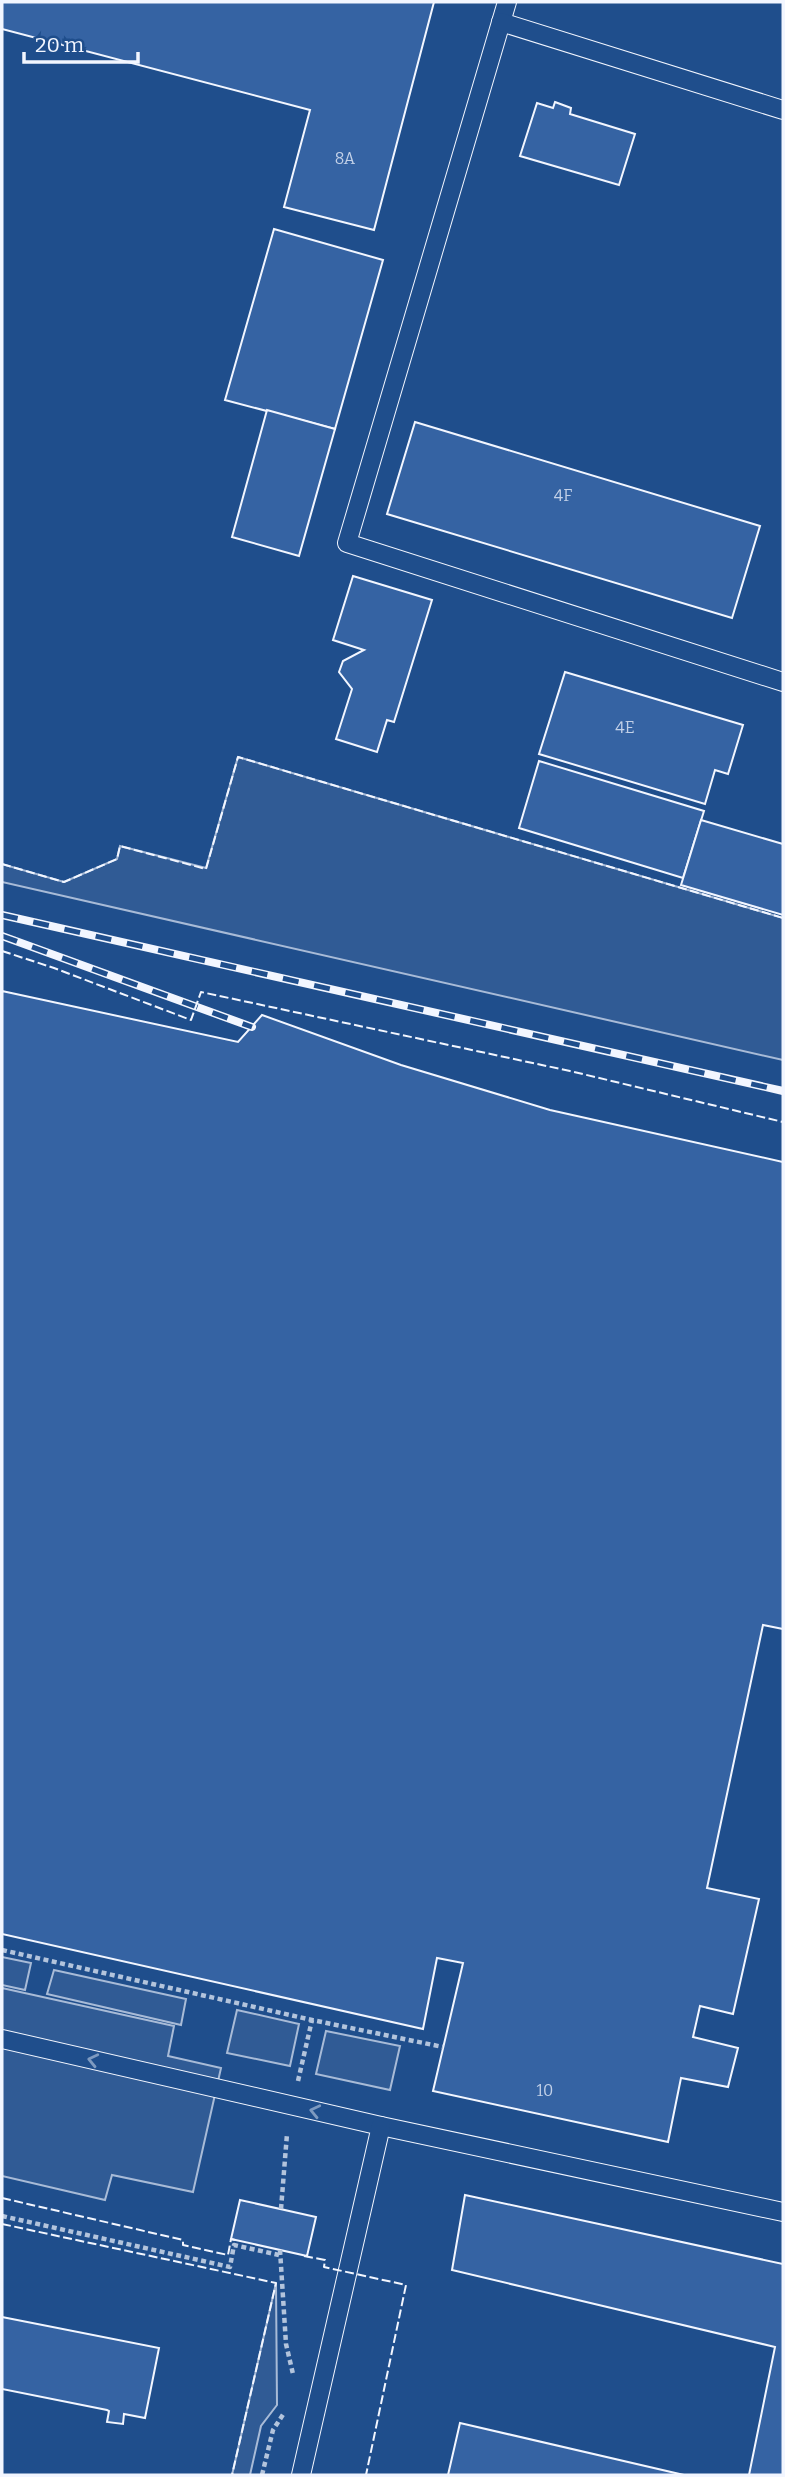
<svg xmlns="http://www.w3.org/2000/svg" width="785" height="2477" viewBox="0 0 785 2477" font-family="Bitter,serif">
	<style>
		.built { fill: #305b95; stroke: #a8bbd7; stroke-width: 2 }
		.building { fill: #3563a3; stroke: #f2f6ff; stroke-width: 2 }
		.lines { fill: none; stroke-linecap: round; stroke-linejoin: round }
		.lane-casing { stroke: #f2f6ff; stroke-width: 20 }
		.path { stroke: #b3c4dc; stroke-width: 4.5; stroke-dasharray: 5 3.5; stroke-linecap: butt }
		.lane { stroke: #1f4e8c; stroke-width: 18 }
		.rail-casing { stroke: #f2f6ff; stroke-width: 8 }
		.rail { stroke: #1f4e8c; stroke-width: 5; stroke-dasharray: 16; stroke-linecap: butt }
		.fence { stroke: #f2f6ff; stroke-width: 2; stroke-dasharray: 9 3.5; stroke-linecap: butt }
		.oneway { stroke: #7e9ac0 }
		.labels { text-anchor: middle; stroke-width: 5; stroke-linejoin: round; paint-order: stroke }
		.number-label { font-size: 16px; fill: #c3d1e8 }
	</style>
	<rect width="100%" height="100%" fill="#1f4e8c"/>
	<g class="built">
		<path d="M238,757L783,918V1060L2,882V864L64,882L117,859L120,846L206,868Z"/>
		<path d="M2,1957L31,1963L25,1990L2,1985Z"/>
		<path d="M54,1970L186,1999L181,2025L47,1994Z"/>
		<path d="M2,1988L174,2026L168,2056L221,2068L193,2192L112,2175L105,2200L2,2176Z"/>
		<path d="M237,2010L299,2024L290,2066L227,2053Z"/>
		<path d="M326,2031L400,2046L390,2090L316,2074Z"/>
		<path d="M276,2283L277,2405L261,2426L250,2475H232Z"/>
	</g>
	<g class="building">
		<path d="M2,2H434L374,230L284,207L310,110L2,29Z"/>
		<path d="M555,102L571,108L570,114L635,134L619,185L520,156L537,103L553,108Z"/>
		<path d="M274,229L383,260L335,429L225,400Z"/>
		<path d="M267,410L335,429L299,556L232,537Z"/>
		<path d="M415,422L760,526L732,618L387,514Z"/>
		<path d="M353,576L432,600L394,722L387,720L377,752L336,739L352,689L339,672L343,661L364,650L333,640Z"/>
		<path d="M565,672L743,725L728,774L715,770L705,804L539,754Z"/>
		<path d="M539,761L704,811L683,878L519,828Z"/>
		<path d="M701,820L783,844V915L681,885Z"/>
		<path d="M2,991L238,1042L262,1015L401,1065L550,1110L783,1162V1629L763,1625L707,1888L759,1899L733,2014L700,2006L693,2037L738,2048L728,2087L681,2078L668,2142L433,2091L463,1963L437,1958L423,2029L2,1934Z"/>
		<path d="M465,2195L783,2264V2475H749L775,2347L452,2270Z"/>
		<path d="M240,2200L316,2217L307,2256L231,2239Z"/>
		<path d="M2,2317L159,2348L145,2418L124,2414L123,2424L107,2422L109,2411L107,2410L2,2389Z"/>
		<path d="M460,2423L684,2475H448Z"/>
	</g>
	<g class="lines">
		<defs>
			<g id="lane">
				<path d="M507,2L347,543L783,682"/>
				<path d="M501,22L783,110"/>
				<path d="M2,2039L381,2126L783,2212"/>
				<path d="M301,2475L381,2126"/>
			</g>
		</defs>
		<use href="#lane" class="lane-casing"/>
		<g class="path">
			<path d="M2,1950L312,2020L443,2047"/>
			<path d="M298,2081L312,2020"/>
			<path d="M281,2209L287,2134"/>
			<path d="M2,2216L230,2267L234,2245L279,2255"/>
			<path d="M280,2250L286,2344L293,2374"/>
			<path d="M262,2475L273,2430L284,2413"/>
		</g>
		<use href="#lane" class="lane"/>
		<defs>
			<g id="rail">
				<path d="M2,915L783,1091"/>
				<path d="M2,936L252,1027"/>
			</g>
		</defs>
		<use href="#rail" class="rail-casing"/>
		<use href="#rail" class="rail"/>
		<g class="fence">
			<path d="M2,864L64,882L117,859L120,846L206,869L238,757L783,918"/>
			<path d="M2,951L54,968L191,1020L201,992L570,1071L783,1122"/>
			<path d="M2,2198L183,2240V2245L228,2255L231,2239L235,2240"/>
			<path d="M2,2224L276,2283L232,2475"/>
			<path d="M304,2256L325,2260L324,2267L406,2285L366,2475"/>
		</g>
	</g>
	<defs><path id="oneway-chevron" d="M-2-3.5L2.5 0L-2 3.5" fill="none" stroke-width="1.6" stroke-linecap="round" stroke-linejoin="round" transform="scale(1.75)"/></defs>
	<g class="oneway">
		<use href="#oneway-chevron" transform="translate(93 2060) rotate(-167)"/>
		<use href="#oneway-chevron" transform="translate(315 2111) rotate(-167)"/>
	</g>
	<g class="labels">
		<g class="number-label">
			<text x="345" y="164">8A</text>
			<text x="563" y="501">4F</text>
			<text x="625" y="733">4E</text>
			<text x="545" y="2096">10</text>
		</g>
	</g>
	<rect width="785" height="2477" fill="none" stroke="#f2f6ff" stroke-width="7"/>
	<path d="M24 52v10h114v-10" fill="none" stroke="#f2f6ff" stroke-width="3.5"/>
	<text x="35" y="52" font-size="21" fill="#f2f6ff" stroke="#1f4e8c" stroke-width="5" paint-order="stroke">20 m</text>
</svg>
